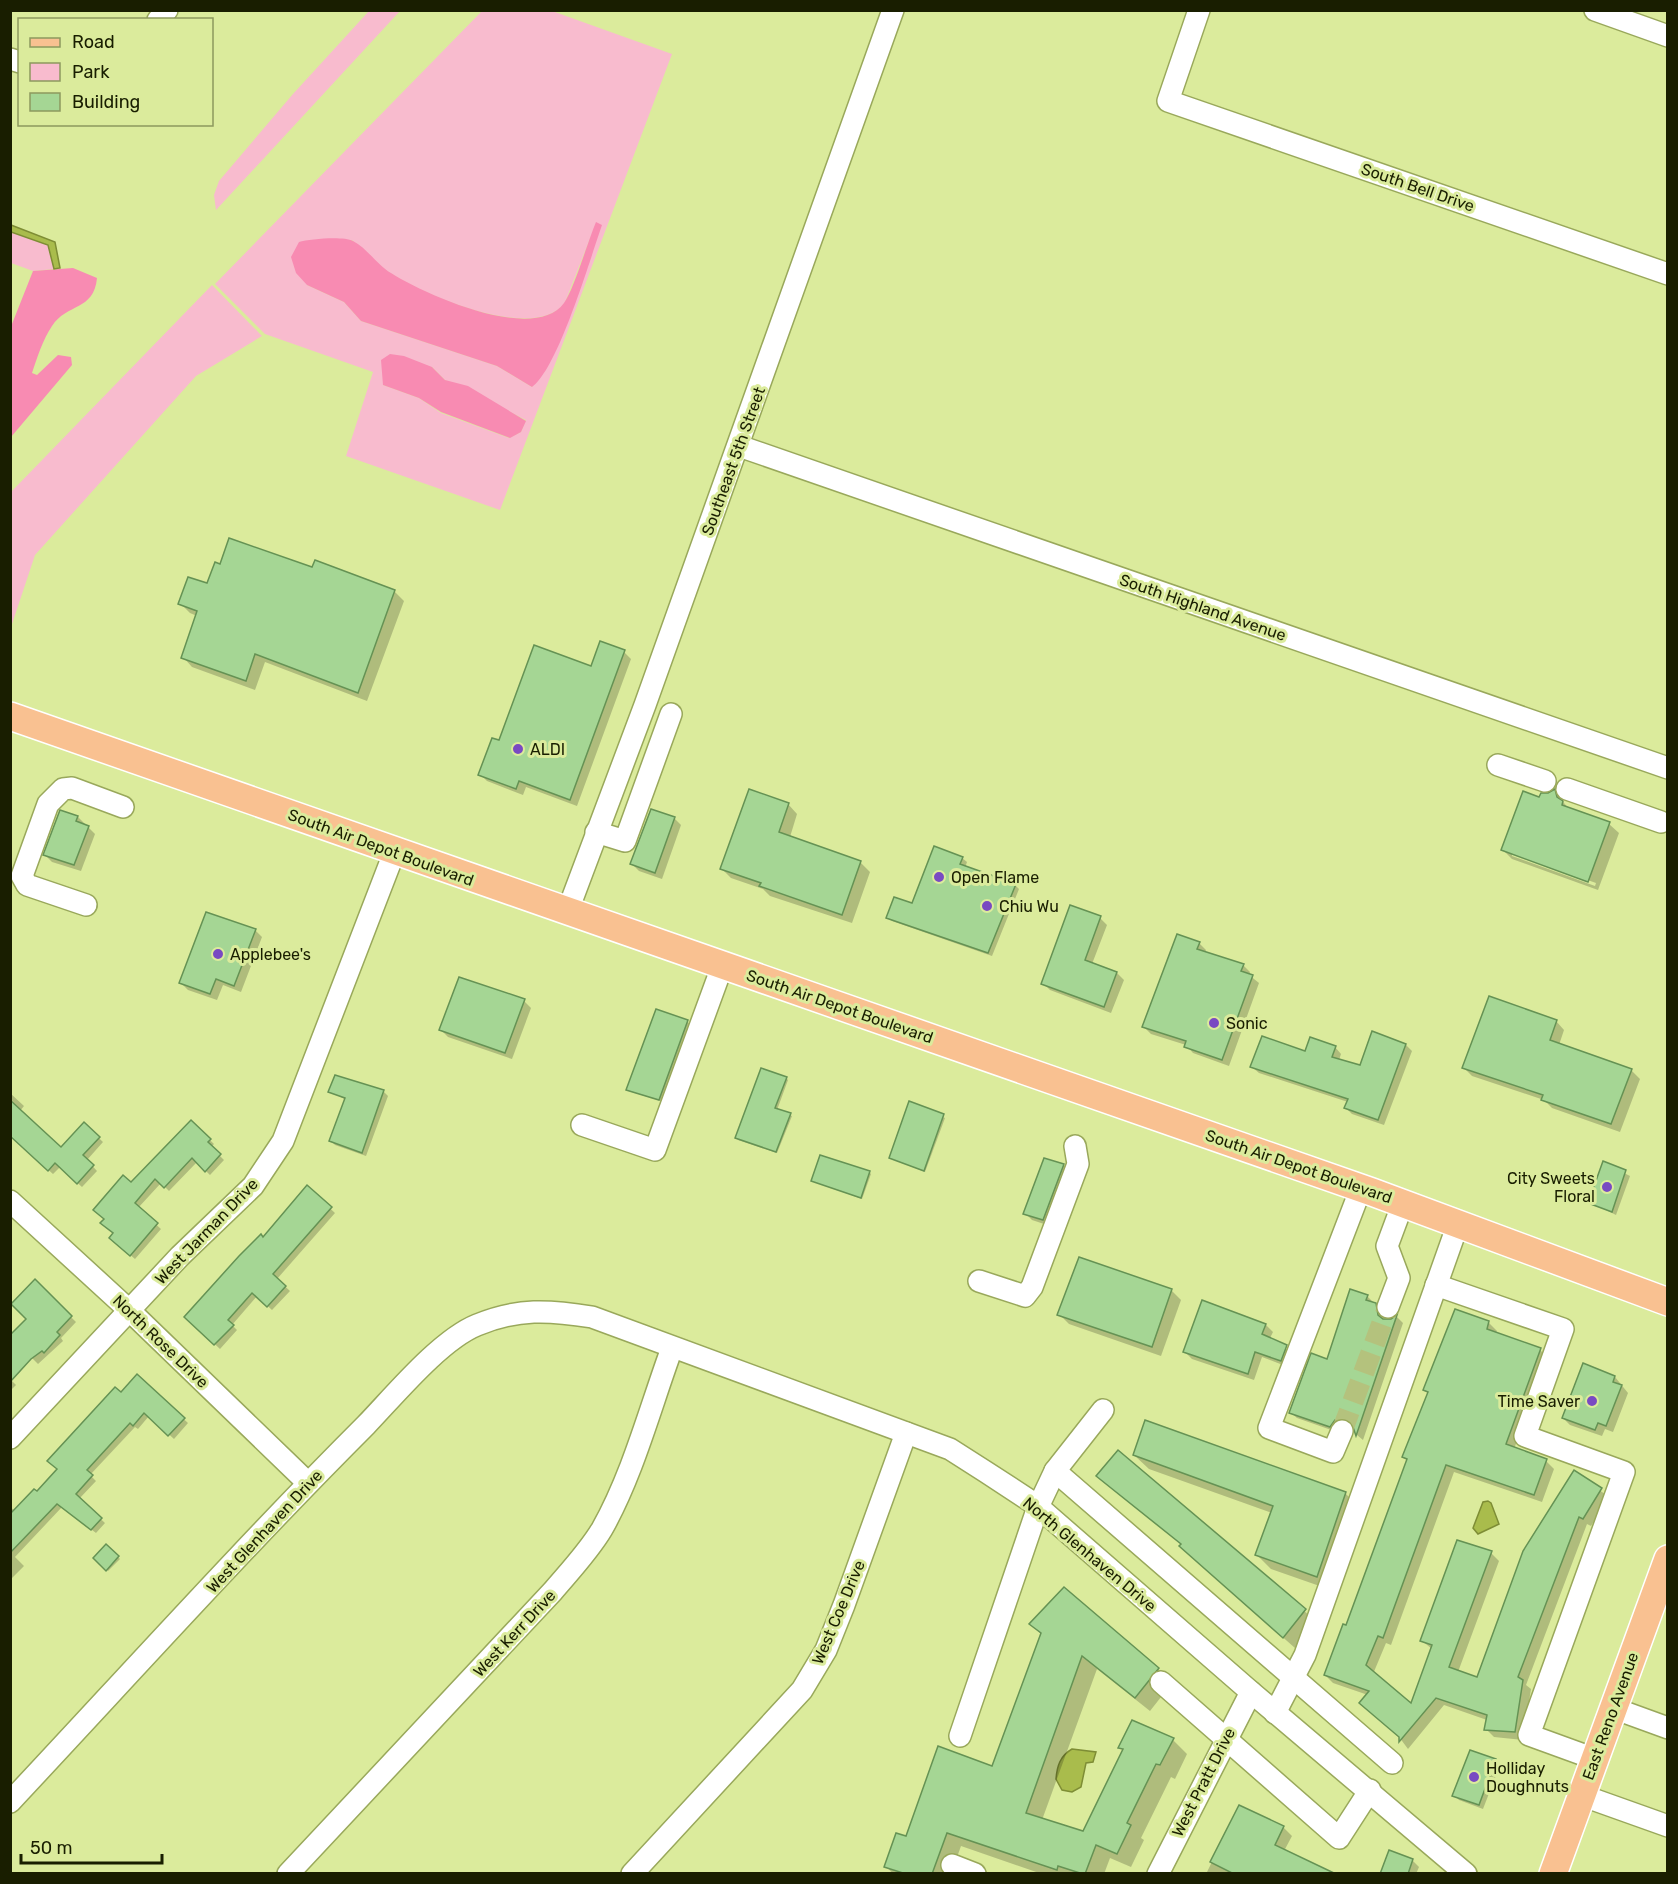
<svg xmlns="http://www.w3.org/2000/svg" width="1678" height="1884" viewBox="0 0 1678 1884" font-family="Rubik,sans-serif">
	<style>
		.green { fill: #f8bbce; fill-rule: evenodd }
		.forest { fill: #f88bb2 }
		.water { fill: #a9bc4c; stroke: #7e8d35; stroke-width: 1.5 }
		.shadow { fill: #0003; fill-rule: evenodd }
		.building { fill: #a5d694; stroke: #659254; stroke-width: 1.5 }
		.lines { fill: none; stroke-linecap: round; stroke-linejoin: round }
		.minor-tunnel { stroke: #b4c27d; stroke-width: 21; stroke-dasharray: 21 10; stroke-linecap: butt }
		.minor-casing { stroke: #99a85b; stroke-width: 24 }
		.major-casing { stroke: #fff; stroke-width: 30 }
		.minor { stroke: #fff; stroke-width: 21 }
		.major { stroke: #f9c191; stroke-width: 27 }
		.poi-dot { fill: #794ac2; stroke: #dbeb9c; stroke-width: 2 }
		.labels { text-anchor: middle; stroke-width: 6; stroke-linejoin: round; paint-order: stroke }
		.street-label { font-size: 16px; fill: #191e00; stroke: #dbeb9c }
		.poi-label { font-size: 16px; fill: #191e00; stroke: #dbeb9c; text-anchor: start }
	</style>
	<rect width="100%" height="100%" fill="#dbeb9c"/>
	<g class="green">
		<path d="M369,11H400L216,210L214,195L219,181L293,94Z"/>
		<path d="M482,11H552L672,54L500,510L346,456L373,372L265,334L215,284ZM596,223L532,387L497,366L361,321L344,302L307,285L352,240C364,251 376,264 390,273C423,295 533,342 564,304C573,293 589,239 596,223ZM432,367L445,380L526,420L521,432L509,438L441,413L419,398L383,385Z"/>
		<path d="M10,232L48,245L54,269L33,271L11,263Z"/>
		<path d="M212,285L262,336L196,376L35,555L11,627V492Z"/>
	</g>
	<g class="forest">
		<path d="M596,222L602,225C590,259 558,369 532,387L497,366L361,321L344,302L307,285L296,273L291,257L299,242C310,239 343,236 353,241C367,248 377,265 391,273C424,294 534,344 564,303C574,289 588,241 596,222Z"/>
		<path d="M73,268L97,278C94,311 67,303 52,326C43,339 37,358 32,373L37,375L58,355L71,357L72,365L11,437L10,329L33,271Z"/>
		<path d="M390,354L404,356L432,367L445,380L468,386L526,421L521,432L510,438L441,412L419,398L383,385L381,360Z"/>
	</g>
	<g class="water">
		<path d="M11,225L55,242L60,268L54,269L48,245L11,232Z"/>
		<path d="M1488,1501L1491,1503L1499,1524L1478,1534L1473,1528L1483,1502Z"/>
		<path d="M1072,1749L1096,1752L1093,1762L1086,1763L1081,1787L1072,1792L1062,1790L1056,1779C1057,1766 1060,1756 1072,1749Z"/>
	</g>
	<g class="shadow">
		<path d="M313,568L394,591L404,601L367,701L265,662L255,690L192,667L183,657L197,616L190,613L180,603L208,585Z"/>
		<path d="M624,652L631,659L577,806L526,787L523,795L487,781L480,774L500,742L592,668Z"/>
		<path d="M1554,791L1569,809L1609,824L1619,833L1598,890L1512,859L1503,850L1540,799ZM1512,853L1596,883L1595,886L1512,856Z"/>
		<path d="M788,804L797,814L790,837L860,862L870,872L852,923L770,896L763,889L731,878L722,869Z"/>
		<path d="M78,817L95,834L81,871L52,862L45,855Z"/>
		<path d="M674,818L681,825L662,879L639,871L632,864Z"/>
		<path d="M962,858L967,862L965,868L1015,885L1019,889L992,956L892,921L887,917L913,905Z"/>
		<path d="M1100,918L1107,925L1092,964L1117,973L1124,980L1111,1013L1050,990L1043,983Z"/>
		<path d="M255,930L262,937L241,992L223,985L217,1000L188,990L181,983Z"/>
		<path d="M1199,943L1206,950L1205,953L1243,965L1250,972L1249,975L1259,983L1229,1066L1193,1053L1186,1045L1151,1034L1144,1027Z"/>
		<path d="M524,1001L531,1008L512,1059L448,1037L441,1030Z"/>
		<path d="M1556,1021L1564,1030L1559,1045L1631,1070L1640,1079L1620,1132L1552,1108L1544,1100L1472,1076L1464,1068Z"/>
		<path d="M687,1022L689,1023L661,1101L629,1091Z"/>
		<path d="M1406,1045L1412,1051L1384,1125L1352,1114L1346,1108L1348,1102L1259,1073L1252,1067L1335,1047L1341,1054L1339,1060L1360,1067Z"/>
		<path d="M336,1076L384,1092L388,1096L366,1156L335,1145L331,1141L346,1100L330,1091Z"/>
		<path d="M786,1078L788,1080L777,1110L792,1116L777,1153L738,1140L737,1138Z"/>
		<path d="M10,1093L24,1106L20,1111L61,1149L84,1124L103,1142L87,1160L97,1171L82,1187L60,1167L53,1174L10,1136Z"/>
		<path d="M910,1103L945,1118L925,1172L891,1158Z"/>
		<path d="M191,1122L214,1144L211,1147L224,1160L210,1175L197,1162L169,1191L161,1183L138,1208L161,1229L135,1259L115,1242L131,1185Z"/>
		<path d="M1045,1159L1064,1165L1070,1172L1050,1226L1032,1220L1025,1213Z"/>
		<path d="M1604,1163L1630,1176L1616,1215L1590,1202Z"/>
		<path d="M869,1172L871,1174L862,1199L813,1181Z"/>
		<path d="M307,1187L335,1213L277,1279L290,1291L272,1310L257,1296L232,1325L237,1330L220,1349L186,1317L264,1239Z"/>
		<path d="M35,1282L76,1322L61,1338L63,1341L38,1364L11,1337L28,1319Z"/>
		<path d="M1171,1290L1181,1300L1161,1356L1069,1324L1059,1314Z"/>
		<path d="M1367,1296L1382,1311L1383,1320L1391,1321L1397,1317L1403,1323L1363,1440L1357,1435L1354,1425L1341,1426L1337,1432L1297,1418L1290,1412L1328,1361Z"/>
		<path d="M1489,1323L1497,1331L1495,1334L1540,1350L1548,1358L1514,1449L1546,1461L1554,1469L1542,1502L1454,1472L1391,1645L1386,1643L1373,1674L1412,1706L1432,1649L1421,1640L1491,1553L1499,1561L1458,1672L1478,1679L1574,1472L1609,1497L1591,1526L1587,1524L1526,1685L1531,1689L1523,1740L1494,1737L1486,1729L1487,1720L1444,1705L1408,1749L1368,1695L1333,1683L1325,1675L1347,1627L1408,1461L1404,1457L1429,1394L1425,1390Z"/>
		<path d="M1266,1325L1273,1332L1270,1338L1293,1353L1288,1367L1262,1357L1254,1380L1192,1359L1185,1352Z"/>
		<path d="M137,1376L188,1423L174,1439L149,1416L138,1429L135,1427L90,1475L96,1481L79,1499L105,1523L96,1533L62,1507L15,1557L24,1566L10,1580V1507L15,1511L37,1494Z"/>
		<path d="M1615,1377L1628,1393L1613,1432L1605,1429L1602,1436L1570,1425L1563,1418Z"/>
		<path d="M10,1379L16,1385L10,1391Z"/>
		<path d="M1118,1452L1317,1622L1295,1648L1192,1557L1182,1545L1098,1476Z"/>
		<path d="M1134,1455L1345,1493L1360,1508L1331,1590L1271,1569L1257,1555L1272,1513L1149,1469Z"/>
		<path d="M106,1546L120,1559L108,1571L95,1558Z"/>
		<path d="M1031,1624L1158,1669L1172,1683L1150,1711L1097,1669L1042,1820L1083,1833L1123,1751L1120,1747L1173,1740L1187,1754L1175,1779L1171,1777L1141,1838L1144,1840L1131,1867L1110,1858L1104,1874H1042L961,1846L951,1874H893L886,1866L907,1838L993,1768L1042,1635Z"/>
		<path d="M1495,1761L1500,1765L1483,1809L1459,1800L1454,1795Z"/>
		<path d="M1239,1807L1283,1827L1292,1836L1284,1851L1333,1874H1206Z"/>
		<path d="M1412,1860L1419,1867L1416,1874H1382Z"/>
	</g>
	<g class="building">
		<path d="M229,538L312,567L315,560L395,590L358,693L255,654L246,681L181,658L197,611L178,604L188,577L207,583L215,562L220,564Z"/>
		<path d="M600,641L625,650L570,800L519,781L516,789L478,775L492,738L499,740L534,645L591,666Z"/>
		<path d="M749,789L789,803L779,832L861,861L842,915L759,886L761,883L720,869Z"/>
		<path d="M1555,789L1557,797L1563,801L1562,805L1610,822L1588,882L1501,850L1523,791L1539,797L1541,793H1548Z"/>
		<path d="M651,809L675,817L655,873L630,864Z"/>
		<path d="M60,810L78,816L76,821L89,826L74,865L43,855Z"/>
		<path d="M934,846L963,857L960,864L1016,884L988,953L886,918L894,897L912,903Z"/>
		<path d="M1070,905L1101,916L1085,960L1117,972L1104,1007L1041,984Z"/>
		<path d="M206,912L256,929L234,986L216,979L210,994L179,983Z"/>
		<path d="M1177,934L1200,942L1197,949L1244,964L1241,971L1253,975L1222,1060L1184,1047L1186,1041L1142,1027Z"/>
		<path d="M459,977L525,999L505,1053L439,1030Z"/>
		<path d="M1489,996L1557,1020L1550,1040L1632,1069L1611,1124L1541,1100L1543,1095L1462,1068Z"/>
		<path d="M656,1009L688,1020L659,1100L626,1090Z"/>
		<path d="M1372,1031L1406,1044L1378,1120L1344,1108L1348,1099L1250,1067L1262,1036L1305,1051L1310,1037L1336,1046L1332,1057L1360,1065Z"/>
		<path d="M761,1068L787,1077L775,1108L791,1113L776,1152L735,1138Z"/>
		<path d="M335,1075L384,1090L362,1153L329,1141L345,1098L328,1092Z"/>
		<path d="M10,1100L61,1147L84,1122L100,1137L83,1155L94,1165L77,1184L55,1163L48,1171L10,1136Z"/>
		<path d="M909,1101L944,1114L924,1171L889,1158Z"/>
		<path d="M191,1120L211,1139L208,1142L221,1154L205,1172L192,1158L164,1188L155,1179L135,1203L158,1223L130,1256L109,1238L113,1233L100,1223L104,1219L93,1210L123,1175L131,1182Z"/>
		<path d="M820,1155L870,1171L861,1198L811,1181Z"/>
		<path d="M1044,1158L1064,1164L1043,1220L1023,1214Z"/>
		<path d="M1603,1161L1626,1170L1612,1212L1588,1203Z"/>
		<path d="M307,1185L332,1207L273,1274L286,1286L267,1307L252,1293L228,1320L234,1325L214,1345L184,1317L239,1256L261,1234L263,1237Z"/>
		<path d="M1079,1257L1172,1289L1152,1347L1057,1315Z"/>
		<path d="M35,1279L72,1316L57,1332L60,1335L44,1353L42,1351L31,1359L10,1382V1335L26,1319L11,1304Z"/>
		<path d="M1350,1289L1368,1295L1366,1300L1376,1303L1378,1315L1383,1319H1391L1397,1315L1356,1436L1352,1424L1346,1419L1335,1420L1330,1427L1289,1413L1311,1353L1327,1359Z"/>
		<path d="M1202,1300L1266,1324L1262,1334L1287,1345L1281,1361L1255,1352L1248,1374L1183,1352Z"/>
		<path d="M1455,1309L1489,1321L1487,1329L1541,1348L1506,1444L1547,1459L1534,1495L1446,1465L1383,1638L1378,1636L1366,1665L1411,1703L1432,1645L1420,1641L1457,1540L1492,1551L1449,1667L1477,1677L1523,1551L1574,1470L1602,1488L1583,1519L1579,1517L1518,1677L1523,1680L1515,1732L1484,1730L1487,1715L1436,1698L1399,1742V1737L1359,1703L1369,1691L1324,1675L1343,1624L1346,1625L1407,1459L1402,1457L1428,1392L1423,1390Z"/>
		<path d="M1583,1363L1615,1376L1613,1382L1622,1385L1606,1426L1598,1423L1595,1430L1562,1418Z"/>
		<path d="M137,1374L185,1418L168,1436L144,1413L133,1426L130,1423L87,1470L93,1475L76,1494L102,1518L91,1530L57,1504L10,1553V1514L34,1489L37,1491L57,1469L47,1461L115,1387L121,1392Z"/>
		<path d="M1145,1420L1346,1492L1317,1577L1255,1555L1273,1506L1133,1455Z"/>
		<path d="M1118,1450L1306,1609L1283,1638L1179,1546L1181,1544L1096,1476Z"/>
		<path d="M106,1544L119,1556L106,1571L93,1558Z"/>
		<path d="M1064,1587L1159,1668L1135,1698L1082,1656L1026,1813L1083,1831L1123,1749L1118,1748L1132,1720L1174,1738L1160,1765L1156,1764L1127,1823L1131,1825L1117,1854L1096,1845L1085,1874H1083L1058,1866L1057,1870L947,1833L932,1874H906L884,1867L896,1833L906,1836L938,1746L992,1766L1041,1633L1029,1624Z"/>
		<path d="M1470,1750L1496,1759L1479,1805L1452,1796Z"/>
		<path d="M1239,1805L1284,1826L1275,1845L1336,1874H1234L1210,1862Z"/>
		<path d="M1389,1850L1413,1859L1408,1874H1380Z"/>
	</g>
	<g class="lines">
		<path class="minor-tunnel" d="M1342,1431L1388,1307"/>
		<defs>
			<g id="minor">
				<path d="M1199,10L1168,101L1668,274"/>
				<path d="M1595,10L1668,36"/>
				<path d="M158,20L167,10"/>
				<path d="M10,59L20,62"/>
				<path d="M739,446L1668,768"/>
				<path d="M1498,765L1545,781"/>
				<path d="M1567,789L1661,822"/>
				<path d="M596,832L625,841L671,714"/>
				<path d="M86,905L27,885L22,876L48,804L63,789L72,788L123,807"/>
				<path d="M568,910L645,705L893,10"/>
				<path d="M582,1125L655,1150L723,964"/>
				<path d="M10,1201L130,1311L308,1483"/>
				<path d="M979,1281L1025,1296L1032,1287L1078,1164L1075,1146"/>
				<path d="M1436,1285L1563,1329L1525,1436L1624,1472L1529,1735L1595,1759"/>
				<path d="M1388,1307L1399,1278L1387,1246L1403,1203"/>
				<path d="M1342,1431L1333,1452L1269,1428L1361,1188"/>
				<path d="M10,1438L180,1256L253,1186L283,1141L394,853"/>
				<path d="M1055,1471L1392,1763"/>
				<path d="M1161,1682L1339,1838L1370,1790"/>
				<path d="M1613,1708L1668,1728"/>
				<path d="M1275,1713L1305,1655L1458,1224"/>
				<path d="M960,1736L1038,1507L1055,1471L1103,1410"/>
				<path d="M1581,1795L1668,1826"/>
				<path d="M10,1802C128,1676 244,1547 366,1425C394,1396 440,1340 477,1325C518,1308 549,1310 592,1317L950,1449L986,1472L1035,1504L1251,1692L1466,1874"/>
				<path d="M952,1865L975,1874"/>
				<path d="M288,1874L553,1591C570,1571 589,1551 602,1529C633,1474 650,1408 672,1348"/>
				<path d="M632,1874L802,1690L826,1650L844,1605L906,1433"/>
				<path d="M1158,1874L1251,1692"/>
			</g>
			<g id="major">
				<path d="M10,716L1372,1192L1668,1302"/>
				<path d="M1553,1874L1668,1559"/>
			</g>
		</defs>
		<use href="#minor" class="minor-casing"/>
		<use href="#major" class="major-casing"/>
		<use href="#minor" class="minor"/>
		<use href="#major" class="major"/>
	</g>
	<g class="poi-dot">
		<circle cx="518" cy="749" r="6"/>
		<circle cx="939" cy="877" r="6"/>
		<circle cx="987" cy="906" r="6"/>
		<circle cx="218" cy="954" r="6"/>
		<circle cx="1214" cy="1023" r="6"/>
		<circle cx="1607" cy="1187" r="6"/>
		<circle cx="1592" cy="1401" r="6"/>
		<circle cx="1474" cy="1777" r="6"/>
	</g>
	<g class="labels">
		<g class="street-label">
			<text transform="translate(1418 187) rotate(19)" y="6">South Bell Drive</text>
			<text transform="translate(733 461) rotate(-70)" y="6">Southeast 5th Street</text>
			<text transform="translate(1203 607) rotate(19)" y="6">South Highland Avenue</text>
			<text transform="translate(381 847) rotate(20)" y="6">South Air Depot Boulevard</text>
			<text transform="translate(840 1006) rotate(19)" y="6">South Air Depot Boulevard</text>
			<text transform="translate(1299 1166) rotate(19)" y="6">South Air Depot Boulevard</text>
			<text transform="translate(206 1231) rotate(-46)" y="6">West Jarman Drive</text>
			<text transform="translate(161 1341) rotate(44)" y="6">North Rose Drive</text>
			<text transform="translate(264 1531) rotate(-47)" y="6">West Glenhaven Drive</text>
			<text transform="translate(1090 1554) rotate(40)" y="6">North Glenhaven Drive</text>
			<text transform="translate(838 1612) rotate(-67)" y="6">West Coe Drive</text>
			<text transform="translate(514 1633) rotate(-47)" y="6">West Kerr Drive</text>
			<text transform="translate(1610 1716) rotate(-70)" y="6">East Reno Avenue</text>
			<text transform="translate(1203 1782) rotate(-63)" y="6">West Pratt Drive</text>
		</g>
		<g class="poi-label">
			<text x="530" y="755">ALDI</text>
			<text x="951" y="883">Open Flame</text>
			<text x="999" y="912">Chiu Wu</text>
			<text x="230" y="960">Applebee's</text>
			<text x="1226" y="1029">Sonic</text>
			<text x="1595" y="1184" text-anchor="end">City Sweets<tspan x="1595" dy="18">Floral</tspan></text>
			<text x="1580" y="1407" text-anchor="end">Time Saver</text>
			<text x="1486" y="1774">Holliday<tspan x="1486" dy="18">Doughnuts</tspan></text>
		</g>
	</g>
	<rect width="1678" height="1884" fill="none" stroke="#191e00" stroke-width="24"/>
	<rect x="18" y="18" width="195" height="108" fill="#dbeb9c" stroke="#8d995e" stroke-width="1.5"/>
	<rect x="30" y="38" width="30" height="9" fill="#f9c191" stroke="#8d995e" stroke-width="1.5"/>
	<text x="72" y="48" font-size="18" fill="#191e00">Road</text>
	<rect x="30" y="63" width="30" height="18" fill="#f8bbce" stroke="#8d995e" stroke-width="1.5"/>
	<text x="72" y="78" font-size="18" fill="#191e00">Park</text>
	<rect x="30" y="93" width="30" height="18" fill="#a5d694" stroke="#8d995e" stroke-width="1.5"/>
	<text x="72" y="108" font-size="18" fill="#191e00">Building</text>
	<path d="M21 1854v9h141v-9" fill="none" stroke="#191e00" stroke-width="3"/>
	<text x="30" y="1854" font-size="18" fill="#191e00" stroke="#dbeb9c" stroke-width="4.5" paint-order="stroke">50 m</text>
</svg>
